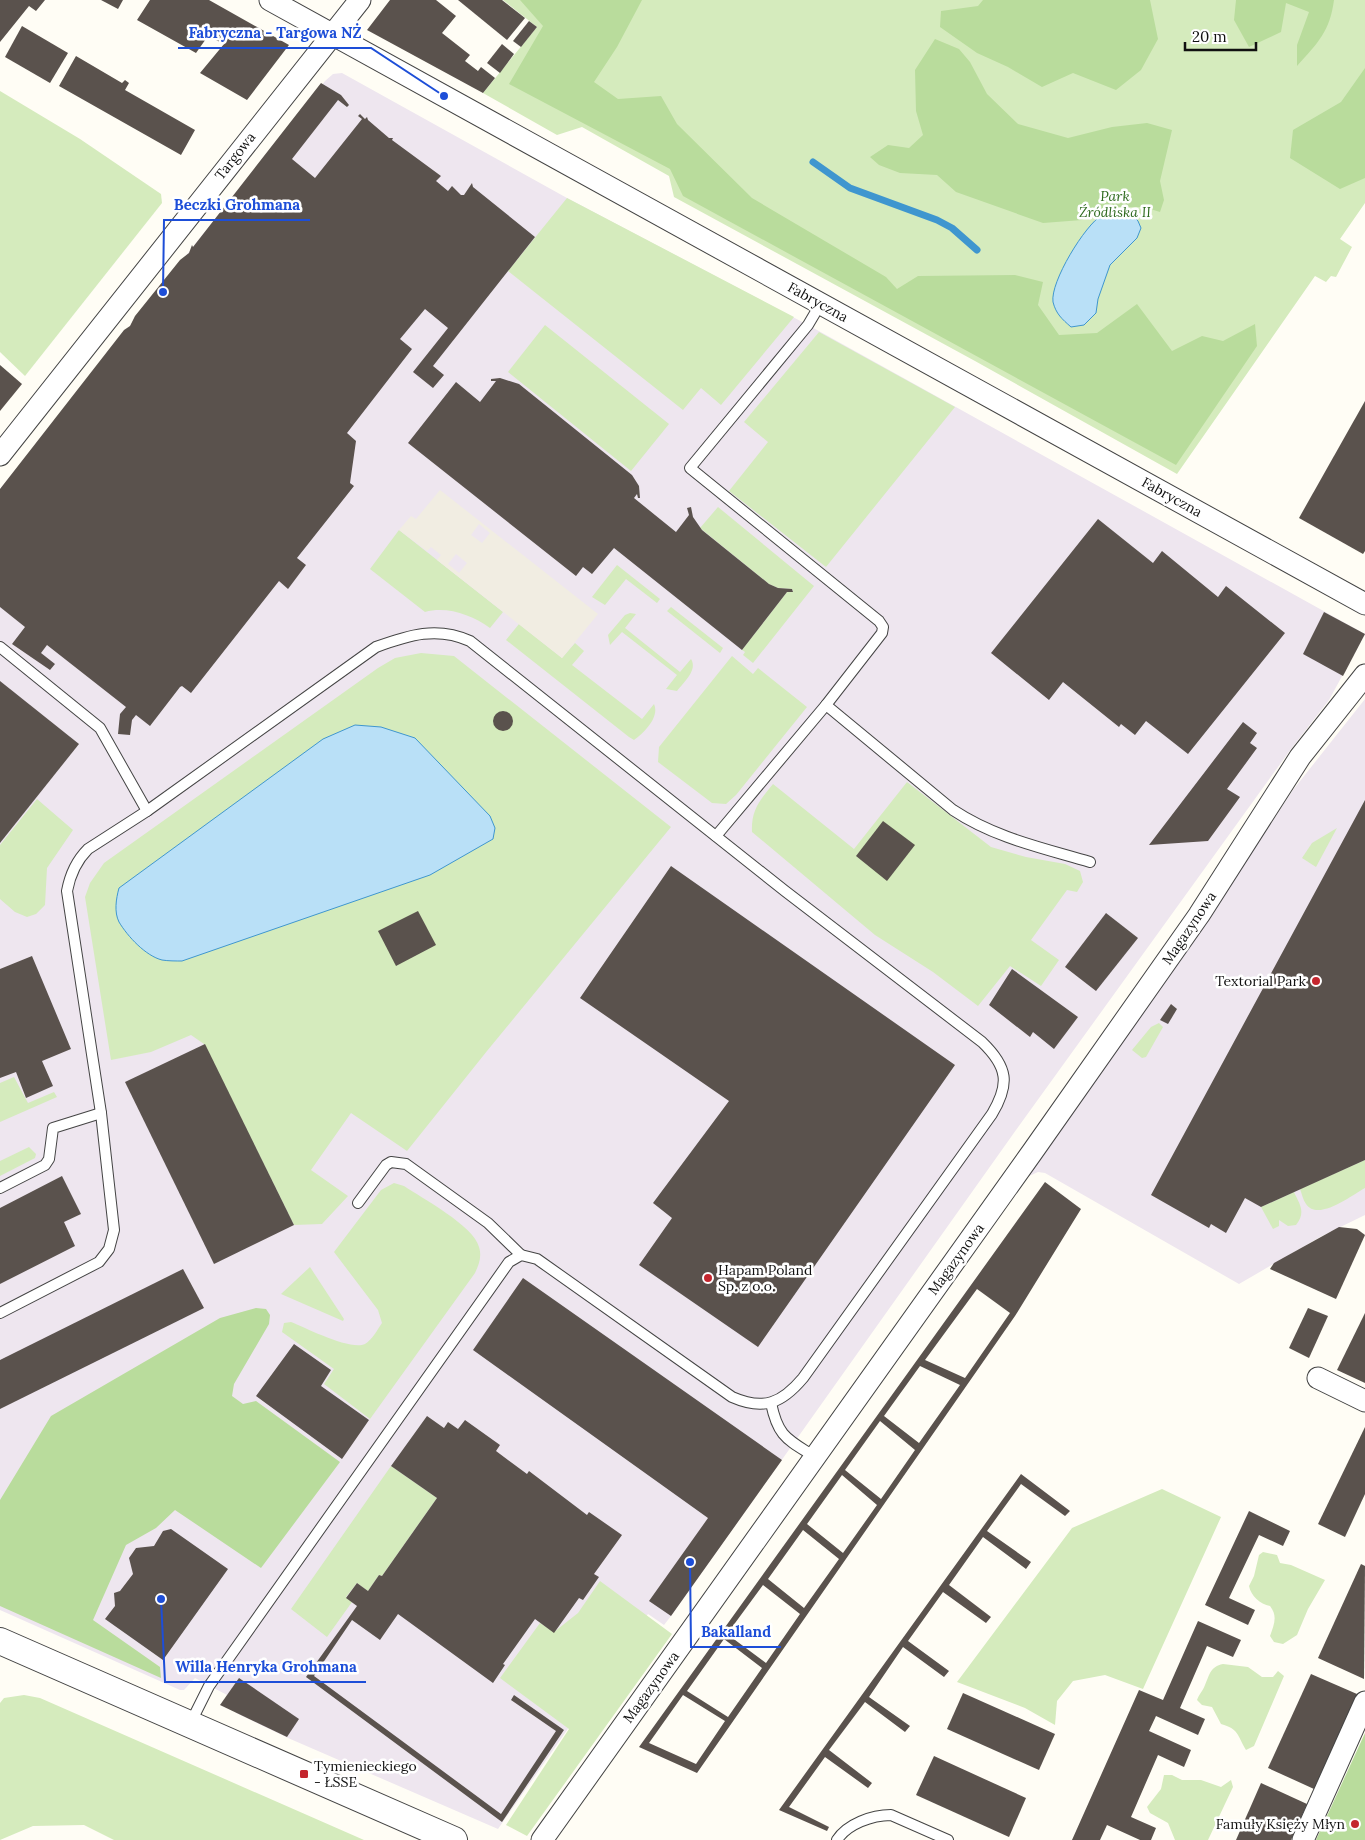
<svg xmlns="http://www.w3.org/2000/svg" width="1365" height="1840" viewBox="0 0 1365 1840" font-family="Lora,serif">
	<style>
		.industrial { fill: #eee6ef }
		.green { fill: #d5ebbd }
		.forest { fill: #b9dc9c }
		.plaza { fill: #f1ede2; fill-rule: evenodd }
		.water { fill: #b9e0f7; stroke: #3f96cf }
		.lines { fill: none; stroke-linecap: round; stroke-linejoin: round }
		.stream { stroke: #3f96cf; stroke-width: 7 }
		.building { fill: #5a524d; fill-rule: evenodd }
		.service-casing { stroke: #444; stroke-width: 12 }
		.minor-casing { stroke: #444; stroke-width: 23 }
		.tertiary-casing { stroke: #444; stroke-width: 28 }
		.service { stroke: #fff; stroke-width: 10 }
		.minor { stroke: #fff; stroke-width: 21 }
		.tertiary { stroke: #fff; stroke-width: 26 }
		.poi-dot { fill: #c4262e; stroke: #fff; stroke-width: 2 }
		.labels { text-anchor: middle; stroke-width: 5; stroke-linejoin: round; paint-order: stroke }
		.street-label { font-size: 14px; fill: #111; stroke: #fff }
		.park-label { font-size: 14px; font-style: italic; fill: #2f6b1f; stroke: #fff }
		.poi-label { font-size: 14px; fill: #111; stroke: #fff; text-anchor: end }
		.leader { fill: none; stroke: #1d4ed8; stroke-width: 2 }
		.callout-dot { fill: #1d4ed8; stroke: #fff; stroke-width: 2 }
		.callout-label { font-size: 15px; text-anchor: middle; font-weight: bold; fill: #1d4ed8; stroke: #fff; stroke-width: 5; stroke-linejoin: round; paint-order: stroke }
	</style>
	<rect width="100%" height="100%" fill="#fffdf5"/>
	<g class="industrial">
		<path d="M342,73L567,198L808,325L1365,634L1329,700L1291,749L1016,1130L671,1616L664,1625L648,1614L498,1829L288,1738L236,1713L227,1695L195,1678L184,1690H180L0,1610V489L325,81L333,74Z"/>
		<path d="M1365,699V1215L1320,1237L1239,1284L1045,1173L1038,1172L1027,1177L1239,872L1293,790Z"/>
	</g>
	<g class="green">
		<path d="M503,0H1365V203L1340,239L1352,247L1336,277L1331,276L1326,282L1315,276L1177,474L975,361L674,197L669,176L582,127L557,135L483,93L537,27Z"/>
		<path d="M0,91L80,139L161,194L162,203L25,376L0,352Z"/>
		<path d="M567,198L794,317L721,405L701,388L683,410L508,271Z"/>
		<path d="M545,325L669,424L631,471L508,372Z"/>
		<path d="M819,332L955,407L826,567L729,491L768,442L744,422Z"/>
		<path d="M718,507L814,586L753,663L743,655L745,652L742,650L787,592L793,591L792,589L778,588L769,584L700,528Z"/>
		<path d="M399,530L503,612L490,628C472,615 447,606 425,612L370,569Z"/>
		<path d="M617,565L660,599L657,603L626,579L605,605L592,597Z"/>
		<path d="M671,607L723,648L720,653L667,611Z"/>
		<path d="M630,613L636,614L625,628L680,672L691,659C698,670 684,682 677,691L666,689L677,675L622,632L610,645L608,635L625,615Z"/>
		<path d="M519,624L562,658L575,643L584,651L572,665L642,719L654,704C660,717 644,733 634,740L629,737L506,640Z"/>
		<path d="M421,653L454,656L671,827L487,1051L407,1151L351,1113L311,1170L348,1196L322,1224L294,1225L204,1044L191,1035L151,1052L111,1060L85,897L90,883L104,863L378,668L395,658Z"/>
		<path d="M732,656L753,674L758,668L807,707L736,795L726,804L712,803L658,762L659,747Z"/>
		<path d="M907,782L991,847L1026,857L1065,864L1080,871L1083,882L1077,892L1067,890L1031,940L1059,960L1041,986L1010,966L978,1006L933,972L875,935L752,832C751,810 760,800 773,784L854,849Z"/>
		<path d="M37,799L73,830L47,868L45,905L36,914L27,917L15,912L0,899V845Z"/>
		<path d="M1337,828L1316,867L1302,858L1312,843Z"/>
		<path d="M1159,1023L1163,1027L1146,1057L1142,1058L1132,1050L1151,1027Z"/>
		<path d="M14,1077L28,1103L54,1092L57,1097L0,1122V1083Z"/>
		<path d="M29,1147L36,1154L35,1158L0,1176V1161Z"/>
		<path d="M1365,1160V1188C1352,1195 1318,1222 1306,1204C1303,1200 1302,1194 1300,1189Z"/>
		<path d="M394,1183L404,1186C422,1198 474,1226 479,1247C482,1257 479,1264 475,1273L370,1419L324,1384L334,1369L282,1332L284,1323L291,1322C306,1328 351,1351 365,1344C373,1339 377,1330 382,1323L378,1310L334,1252L381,1190Z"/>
		<path d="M1294,1192C1300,1205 1306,1212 1296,1225L1288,1226L1279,1220V1226L1273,1229L1261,1207Z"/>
		<path d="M310,1267L344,1319L343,1321L281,1294Z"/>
		<path d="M391,1466L437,1498L382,1576L379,1575L368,1591L357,1583L346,1597L352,1602L327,1637L291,1609Z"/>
		<path d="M1162,1489L1221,1517L1143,1689L1105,1675L1073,1681L1057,1701L1055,1725L1025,1708L957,1682L1072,1528Z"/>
		<path d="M1263,1552L1277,1555L1280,1563L1291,1565L1325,1580L1308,1609L1297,1635L1283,1644L1274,1642L1270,1636C1274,1625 1278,1616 1270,1606C1260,1604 1251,1596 1249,1586L1254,1576L1259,1555Z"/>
		<path d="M600,1581L672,1634L527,1836L506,1825L569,1729L500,1678L540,1623L554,1632L578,1613Z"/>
		<path d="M1223,1664L1248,1667L1262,1677H1273L1278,1671L1284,1676L1254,1746L1246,1750C1237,1735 1239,1729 1221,1724L1212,1707L1202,1705L1197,1700C1199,1694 1203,1691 1205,1685C1210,1674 1210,1667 1223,1664Z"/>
		<path d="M24,1695L40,1698L364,1840H114L84,1825L33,1826L0,1840V1703L4,1698Z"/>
		<path d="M1164,1775H1172L1182,1780H1201L1221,1787L1231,1780L1233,1787L1208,1840H1175L1168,1823L1150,1813L1147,1807L1161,1789Z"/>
	</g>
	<g class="forest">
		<path d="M520,0H642L617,47L594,82L618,99L661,96L677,124L752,198L886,277L897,289L918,276L1015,275L1043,282L1038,305L1059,335L1097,333L1137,304L1172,351L1202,336L1223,341L1255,324L1257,346L1176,465L683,196L670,169L509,84L543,26Z"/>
		<path d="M983,0H1150L1158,39L1141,70L1116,90L1073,73L1042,87L1008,67L977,53L940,27L941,11L978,6Z"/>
		<path d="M1236,0H1334C1330,31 1318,43 1297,66V45L1309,12L1286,3L1281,32L1249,47L1234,20Z"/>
		<path d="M935,39L959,49L970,62L987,94L1018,124L1068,138L1112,127L1147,123L1172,130L1160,181L1164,200L1160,212L1144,207H1104L1082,220L1043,223L956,192L937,175L900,173L879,165L870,157L888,145L909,148L923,135L916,111L915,70Z"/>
		<path d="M1365,68V178L1340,189L1290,158L1293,130L1341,102Z"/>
		<path d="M256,1308L266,1309L270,1315L269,1324L234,1384L232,1396L243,1404L256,1401L340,1462L261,1568L175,1510L156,1528L126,1545L93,1620L160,1667L161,1678L0,1606V1500L51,1416L220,1318Z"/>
		<path d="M1365,1733V1840H1316Z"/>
	</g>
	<path class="plaza" d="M440,490L598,614L562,658L437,560L441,555L431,547L427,551L399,530L411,516L416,519ZM479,524L490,533L482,543L471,535ZM456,554L467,563L459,573L448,564Z"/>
	<g class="water">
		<path d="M1117,210L1129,211L1138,221L1141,228L1137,238L1110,265L1098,299L1096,313L1084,325L1071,327C1062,319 1056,314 1053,302C1050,282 1085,225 1102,215C1106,213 1112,212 1117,210Z"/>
		<path d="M355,725L381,727L415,738L490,816L495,828L493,839L430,875L182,961C176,961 168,961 162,960C146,956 128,937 119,922C114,912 116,899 119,888L323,739Z"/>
	</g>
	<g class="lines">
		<path class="stream" d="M813,162L850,188L937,220L952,228L977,250"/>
	</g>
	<g class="building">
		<path d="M0,0H45L36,11L29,6L0,42Z"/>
		<path d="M101,0H123L118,9Z"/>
		<path d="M150,0H209L289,45L247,100L200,73L224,44L208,36L196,53L137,20Z"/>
		<path d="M390,0H436L456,16L442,33L470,55L465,61L478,71L481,67L495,78L483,93L367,30Z"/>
		<path d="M458,0H502L525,18L507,40Z"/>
		<path d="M529,21L537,27L521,47L513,41Z"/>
		<path d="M22,26L68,53L50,83L5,57Z"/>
		<path d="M502,44L514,54L500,73L487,63Z"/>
		<path d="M76,56L122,83L125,80L129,83L125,90L195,130L181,155L59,86Z"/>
		<path d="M321,83L341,95L349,105L347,107L338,100L292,159L315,178L362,119L358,116L360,114L365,119L367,117L368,120L389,138H393L392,140L441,176L436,181L448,191L452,186L461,195H464L472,183L473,187L535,237L433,366L444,375L433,388L413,372L448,328L425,309L400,339L412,349L347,433L356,441L350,483L354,486L297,558L306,565L288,589L279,581L191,693L182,686L180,687L150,726L136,715L132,720L130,735L118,734L120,714L126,707L47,645L41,653L55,664L50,670L12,644L25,627L0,607V489L124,330L130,326L135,316L180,260L189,253L192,245L193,247Z"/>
		<path d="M0,365L22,384L0,411Z"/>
		<path d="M500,378L519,384L632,475L639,486L640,498H638L637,494L634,498L676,532L689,515L687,508L691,507L693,517L702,530L769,584L778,588L792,589L793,592H787L742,650L614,548L592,574L583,567L576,576L408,443L456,382L480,402L496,381H491V379Z"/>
		<path d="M1365,401V551L1363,554L1299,518Z"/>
		<path d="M1098,519L1153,563L1162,551L1218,597L1226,586L1285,633L1188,754L1146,721L1135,735L1121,724L1119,727L1063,682L1049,700L991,653Z"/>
		<path d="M1324,612L1365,634L1343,676L1303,654Z"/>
		<path d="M0,681L79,744L0,843Z"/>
		<circle cx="503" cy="721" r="10"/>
		<path d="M1243,722L1257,733L1250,743L1257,748L1227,789L1240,797L1208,841L1149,845Z"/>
		<path d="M1365,800V1160L1261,1207L1245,1198L1226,1233L1211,1224L1209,1228L1151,1195Z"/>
		<path d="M883,821L915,845L887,881L856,856Z"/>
		<path d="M671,866L955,1065L758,1347L639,1265L672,1218L653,1203L729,1101L580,998Z"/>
		<path d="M418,911L436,945L396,966L378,931Z"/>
		<path d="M1106,913L1138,938L1096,991L1065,967Z"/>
		<path d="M32,956L71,1049L42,1061L53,1086L26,1098L16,1072L0,1078V969Z"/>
		<path d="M1012,969L1078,1017L1054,1049L1033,1032L1030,1037L989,1005Z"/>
		<path d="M1171,1004L1177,1009L1168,1024L1160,1020Z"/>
		<path d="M205,1044L294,1225L214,1264L125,1082Z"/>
		<path d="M62,1176L81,1214L64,1222L75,1246L0,1284V1208Z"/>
		<path d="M1045,1182L1081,1209L1015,1316L697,1773L639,1747ZM977,1289L1010,1313L965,1378L925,1360ZM920,1366L960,1385L919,1443L884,1416ZM880,1421L915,1450L881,1499L845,1470ZM842,1475L877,1505L843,1553L807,1524ZM803,1530L839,1559L804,1608L768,1579ZM763,1585L800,1614L766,1663L727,1634ZM724,1639L762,1668L728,1717L687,1691ZM683,1695L725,1721L696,1764L649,1743Z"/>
		<path d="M1339,1227L1357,1229L1365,1235L1336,1299L1270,1269L1274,1263Z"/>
		<path d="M183,1269L204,1308L0,1409V1360Z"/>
		<path d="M523,1278L782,1460L671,1616L649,1601L708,1518L473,1350Z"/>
		<path d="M1308,1308L1328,1316L1309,1358L1289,1348Z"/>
		<path d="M1365,1313V1383L1337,1370Z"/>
		<path d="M294,1344L331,1370L321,1386L369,1420L342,1459L256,1396Z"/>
		<path d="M427,1416L444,1428L448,1422L458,1429L465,1420L500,1445L496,1451L527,1474L529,1471L587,1515L589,1512L622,1535L594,1574L599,1577L583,1600L579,1598L554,1633L535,1619L503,1664L505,1665L493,1683L398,1614L380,1640L352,1620L314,1676L501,1814L556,1731L511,1700L514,1695L564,1730L502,1822L306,1677L357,1606L346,1598L357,1583L368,1591L379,1575L382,1576L437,1498L391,1466Z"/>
		<path d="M1365,1427V1494L1345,1537L1318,1524Z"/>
		<path d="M1021,1474L1070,1511L1065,1516L1021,1484L987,1531L1031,1562L1026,1569L983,1537L949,1585L991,1617L986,1623L943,1592L908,1641L949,1671L944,1677L903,1647L869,1697L910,1726L905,1732L865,1702L829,1750L872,1783L868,1788L825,1757L789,1807L829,1827L827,1831L779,1810Z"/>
		<path d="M1249,1511L1290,1531L1283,1546L1259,1535L1229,1598L1255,1610L1248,1625L1205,1605Z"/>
		<path d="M171,1529L228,1569L163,1660L105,1619L115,1606L114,1593L120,1591L133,1574L129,1558L136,1548L154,1546L163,1531Z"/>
		<path d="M1361,1564L1365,1566L1364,1679L1318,1658Z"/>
		<path d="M1198,1621L1241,1640L1233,1657L1207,1646L1180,1708L1205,1719L1198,1735L1156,1716L1149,1731L1191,1750L1184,1767L1158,1755L1131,1817L1156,1828L1151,1840H1140L1107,1825L1100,1840H1072L1139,1690L1163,1700Z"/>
		<path d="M1311,1674L1357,1694L1314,1789L1268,1768Z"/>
		<path d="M239,1678L299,1719L287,1737L220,1705Z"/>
		<path d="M963,1693L1055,1734L1039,1770L947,1729Z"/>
		<path d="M934,1756L1026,1798L1009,1837L916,1795Z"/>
		<path d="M1261,1783L1307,1804L1291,1840H1236Z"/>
	</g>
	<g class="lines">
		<defs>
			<g id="service">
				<path d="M821,303L808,325L690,468L879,621L883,627L882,633L826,705"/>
				<path d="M0,647L100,728L147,811"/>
				<path d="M716,836L826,705L953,810C995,838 1043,848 1090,862"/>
				<path d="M0,1188L45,1165L49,1159L53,1128L101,1113"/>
				<path d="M358,1203L386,1165L391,1162L406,1164L488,1223L521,1255"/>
				<path d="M0,1313L99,1262L109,1249L114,1230L101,1113L67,891C70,875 77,860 88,849L147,811L376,647C409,635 437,626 470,641L785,891L982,1042C1008,1067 1010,1084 992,1114L803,1378C782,1403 764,1411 732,1397L537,1259L521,1255L509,1262L209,1686L190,1724"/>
				<path d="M771,1403C778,1437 787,1439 815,1457"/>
				<path d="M837,1840C847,1824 872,1815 891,1815L948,1840"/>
			</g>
			<g id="minor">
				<path d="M270,0L1365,604"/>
				<path d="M0,455L360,0"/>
				<path d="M1318,1378L1365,1401"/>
				<path d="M542,1840L1033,1151L1199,915L1300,757L1365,675"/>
				<path d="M1303,1840L1365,1702"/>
			</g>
			<path id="tertiary" d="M0,1641L454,1840"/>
		</defs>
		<use href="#service" class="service-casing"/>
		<use href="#minor" class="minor-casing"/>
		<use href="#tertiary" class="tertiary-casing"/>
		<use href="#service" class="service"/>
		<use href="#minor" class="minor"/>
		<use href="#tertiary" class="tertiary"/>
	</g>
	<g class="poi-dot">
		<circle cx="1316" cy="981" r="5"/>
		<circle cx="708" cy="1278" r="5"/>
		<rect x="299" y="1769" width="10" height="10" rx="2.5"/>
		<circle cx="1355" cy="1824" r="5"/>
	</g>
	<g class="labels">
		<g class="street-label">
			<text transform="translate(235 156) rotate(-52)" y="5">Targowa</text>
			<text transform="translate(818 302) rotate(29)" y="5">Fabryczna</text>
			<text transform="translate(1172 497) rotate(29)" y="5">Fabryczna</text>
			<text transform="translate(1189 928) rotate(-56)" y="5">Magazynowa</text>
			<text transform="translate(956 1259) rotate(-54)" y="5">Magazynowa</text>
			<text transform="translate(651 1687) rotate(-54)" y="5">Magazynowa</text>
		</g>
		<g class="park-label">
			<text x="1115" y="201">Park<tspan x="1115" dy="16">Źródliska II</tspan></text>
		</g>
		<g class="poi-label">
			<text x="1306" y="986">Textorial Park</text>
			<text x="718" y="1275" text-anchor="start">Hapam Poland<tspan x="718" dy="16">Sp. z o.o.</tspan></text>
			<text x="314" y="1771" text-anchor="start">Tymienieckiego<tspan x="314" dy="16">- ŁSSE</tspan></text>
			<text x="1345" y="1829">Famuły Księży Młyn</text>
		</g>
	</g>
	<path class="leader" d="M444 96L371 48H178M163 292L164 220H310M690 1562L691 1647H781M161 1599L165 1682H366"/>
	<g class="callout-dot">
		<circle cx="444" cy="96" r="5"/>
		<circle cx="163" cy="292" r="5"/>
		<circle cx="690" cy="1562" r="5"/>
		<circle cx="161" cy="1599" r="5"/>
	</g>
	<g class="callout-label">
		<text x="275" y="38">Fabryczna - Targowa NŻ</text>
		<text x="237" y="210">Beczki Grohmana</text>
		<text x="736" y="1637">Bakalland</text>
		<text x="266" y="1672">Willa Henryka Grohmana</text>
	</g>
	<path d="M1185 42v8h71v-8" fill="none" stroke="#111111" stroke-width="2.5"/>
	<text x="1192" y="42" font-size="15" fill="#111111" stroke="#ffffff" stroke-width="4" paint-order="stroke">20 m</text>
</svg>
